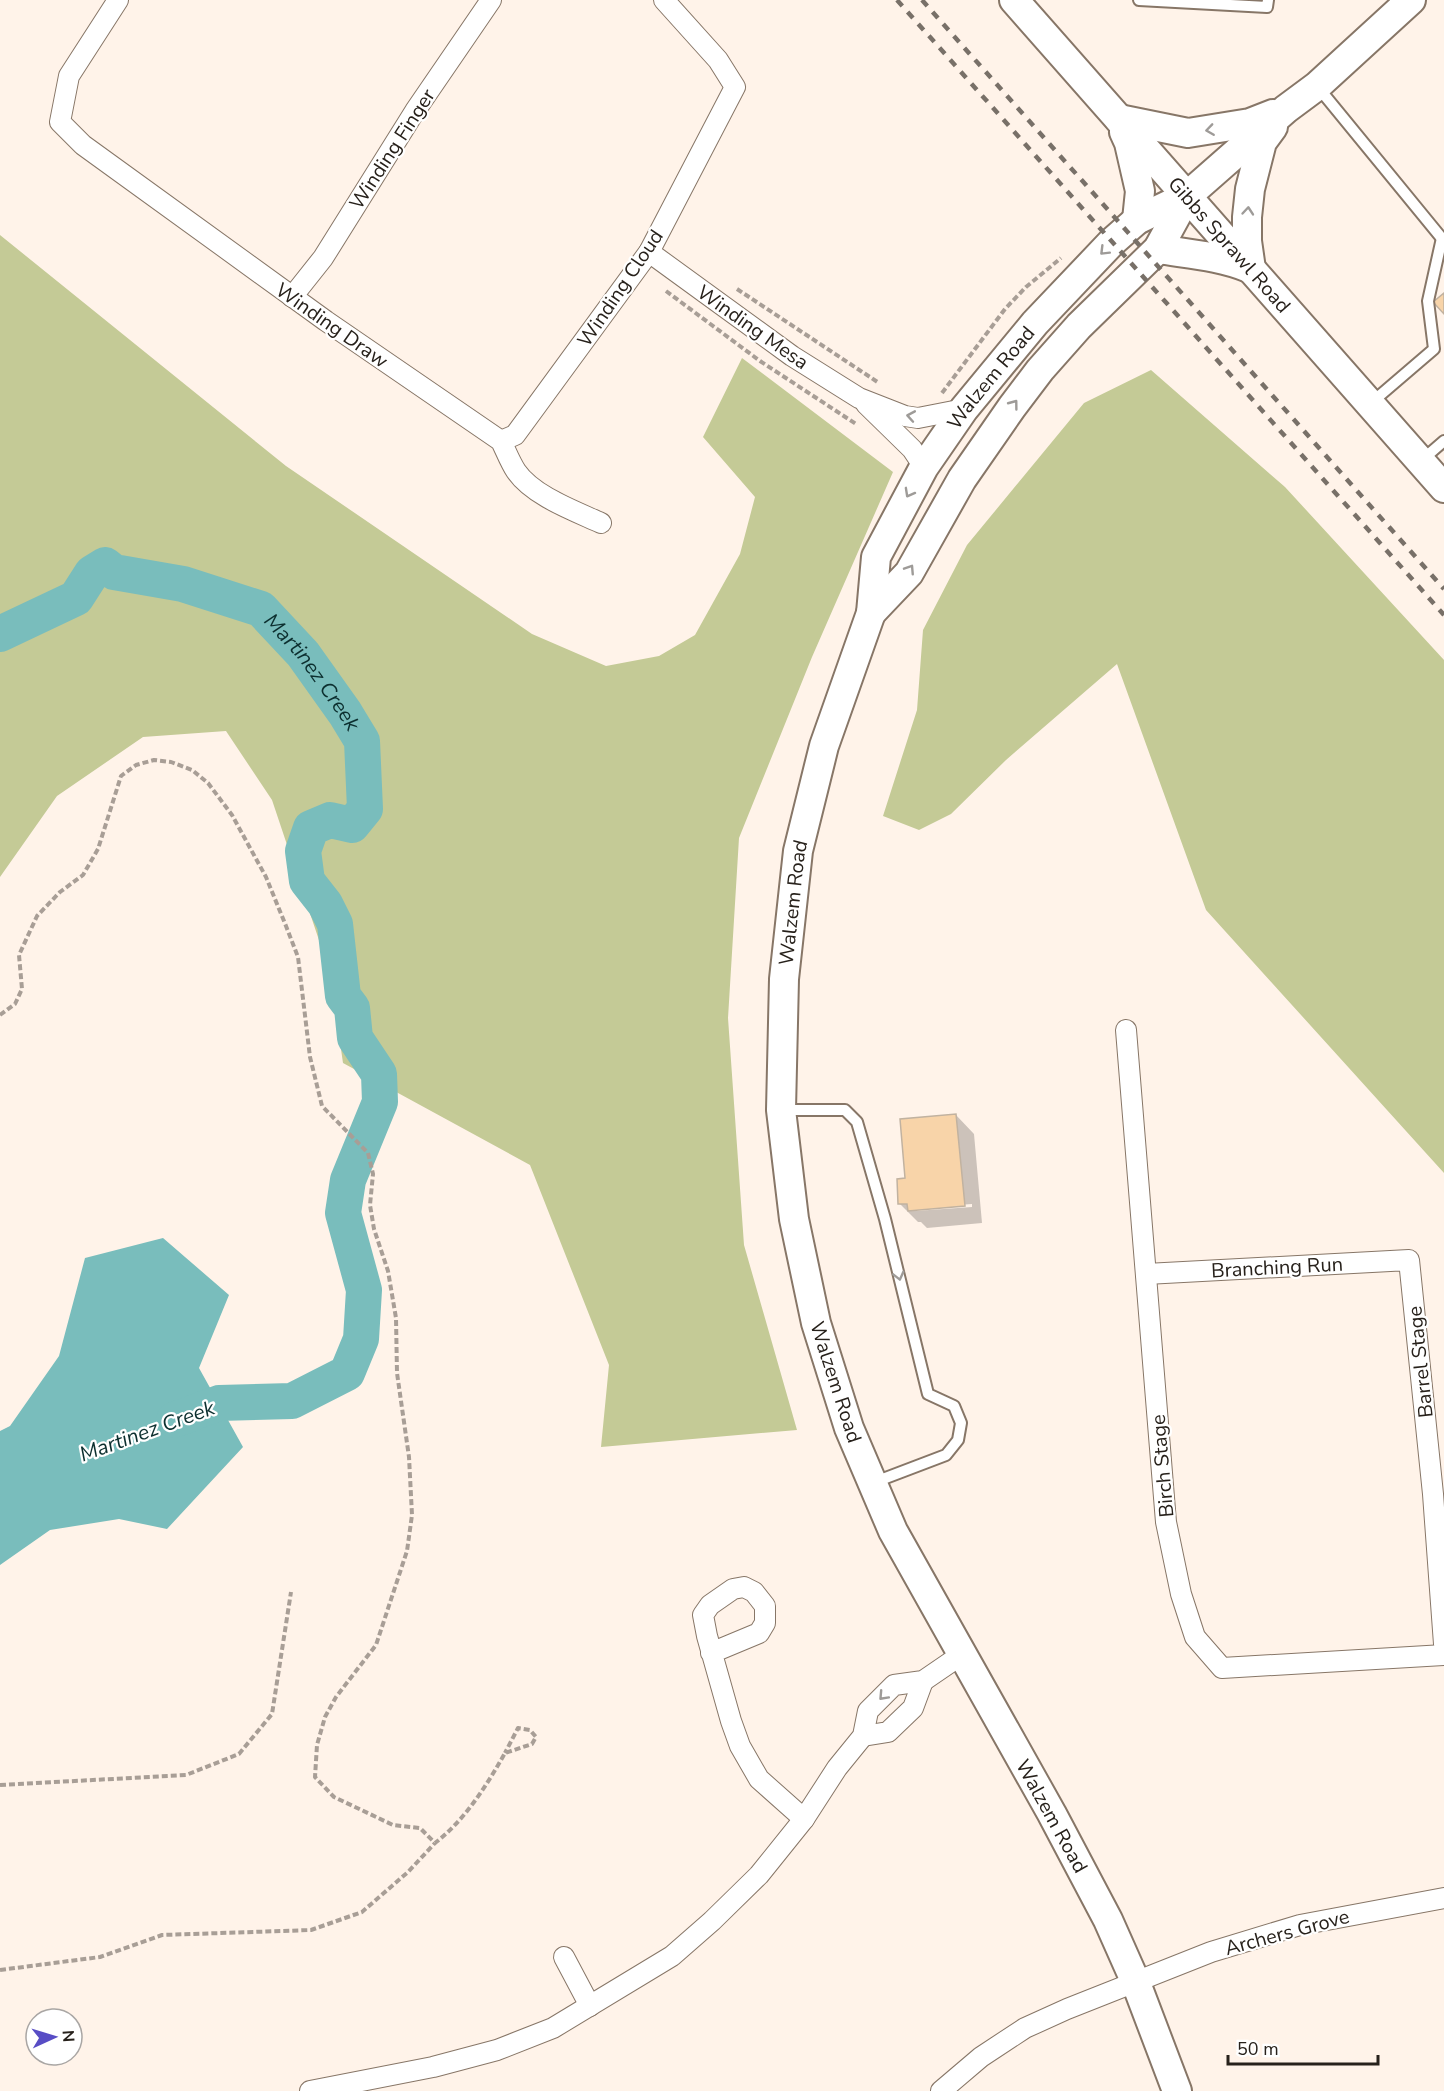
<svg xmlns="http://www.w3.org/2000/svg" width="1444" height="2091" viewBox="0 0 1444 2091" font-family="'Nunito Sans',sans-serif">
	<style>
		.forest { fill: #c4ca96 }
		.water { fill: #79bdbc }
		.shadow { fill: #0003; fill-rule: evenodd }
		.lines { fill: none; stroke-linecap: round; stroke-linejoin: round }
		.river { stroke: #79bdbc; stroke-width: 36 }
		.building { fill: #f8d4a9; stroke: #c1b2a0; stroke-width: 1.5 }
		.lane-casing { stroke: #877667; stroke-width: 14 }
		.street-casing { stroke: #877667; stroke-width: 22 }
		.secondary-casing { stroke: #877667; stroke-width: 32 }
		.path { stroke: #a89e96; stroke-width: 4; stroke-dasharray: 6 3; stroke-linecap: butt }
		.lane { stroke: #fff; stroke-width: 10 }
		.street { stroke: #fff; stroke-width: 20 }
		.secondary { stroke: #fff; stroke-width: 28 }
		.rail { stroke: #787068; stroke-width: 4.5; stroke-dasharray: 8 8; stroke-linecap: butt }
		.oneway { stroke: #9e9b98 }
		.labels { text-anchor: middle; stroke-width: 4.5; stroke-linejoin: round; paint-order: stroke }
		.street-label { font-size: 20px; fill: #27211b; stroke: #fff }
		.water-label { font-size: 21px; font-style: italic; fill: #0c2f2f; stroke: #fff }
	</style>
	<rect width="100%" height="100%" fill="#fff3e9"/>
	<g class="forest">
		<path d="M0,235L286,466L532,634L606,666L659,656L695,635L740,554L755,497L703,437L742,358L893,472L812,657L739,838L728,1018L744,1245L797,1430L601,1447L609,1365L530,1165L343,1063L330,973L272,800L226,731L143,737L57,796L0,877Z"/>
		<path d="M1151,370L1285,487L1444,660V1173L1206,910L1117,664L1006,760L951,814L919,830L883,816L917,710L923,630L967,545L1084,403Z"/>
	</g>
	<path class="water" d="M163,1238L229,1295L199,1368L243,1447L167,1529L119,1519L50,1530L0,1565V1431L10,1426L59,1356L85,1258Z"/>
	<path class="shadow" d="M956,1115L974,1134L982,1223L927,1228L921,1222H918L900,1204L906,1179ZM972,1204V1207L915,1211V1208Z"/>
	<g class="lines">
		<path class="river" id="s1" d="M0,634L76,598L92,573L105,565L114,572L183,584L261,609L303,654L345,713L362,741L365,809L352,825L330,820L311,828L303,851L307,881L325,904L335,924L343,996L352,1008L355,1038L379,1074L380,1102L348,1180L343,1213L364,1290L361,1339L347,1373L292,1401L219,1403L174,1420"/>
	</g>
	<g class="building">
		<path d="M1444,293V314L1433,302Z"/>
		<path d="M956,1114L965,1206L908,1211L907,1204H898L897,1179L905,1178L900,1119Z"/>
	</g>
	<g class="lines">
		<defs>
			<g id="lane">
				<path d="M1139,0L1267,7L1268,0"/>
				<path d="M1317,86L1444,241"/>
				<path d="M1371,403L1434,349L1428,301L1442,238"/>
				<path d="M1422,460L1444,441"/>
				<path d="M781,1110H845L857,1122L885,1219L928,1394L954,1406L961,1423L958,1440L946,1455L875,1482"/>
			</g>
			<g id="street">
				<path d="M118,0L69,76L60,122L83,145L326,321L501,441C506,451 510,462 516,471C533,496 575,511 601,523"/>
				<path d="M649,252L792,356L859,398L905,416L918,418L964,409"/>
				<path d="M292,297L323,258L415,111L491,0"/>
				<path d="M866,404L912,449L924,467"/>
				<path d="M501,441L515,435L649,252L735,87L718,60L664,0"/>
				<path d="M1126,1030L1166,1522L1181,1594L1195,1637L1222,1668L1444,1655"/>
				<path d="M1146,1274L1409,1260L1433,1494L1444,1644"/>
				<path d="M711,1653L759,1633L765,1623V1606L754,1592L744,1587L733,1589L710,1605L703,1615L707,1636L731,1721L740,1746L759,1779L804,1819"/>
				<path d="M863,1736L888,1732L913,1708L923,1681"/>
				<path d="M564,1957L590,2006"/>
				<path d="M310,2091L433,2067L497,2050L553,2028L672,1956L712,1921L759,1875L804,1819L837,1768L863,1736L868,1711L894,1685L923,1681L961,1655"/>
				<path d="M941,2091L981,2057L1025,2028L1067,2009L1211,1952L1300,1925L1444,1898"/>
			</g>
			<g id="secondary">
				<path id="s2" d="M1014,0L1444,488"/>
				<path d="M1119,119L1188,133L1250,123L1273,114"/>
				<path d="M1124,132L1129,143L1140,191L1137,220"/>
				<path d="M1158,249C1189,254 1220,256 1249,268"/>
				<path d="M1251,269L1247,241V217L1250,189L1262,142L1273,127"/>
				<path d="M871,613L909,573L962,479L1012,407L1040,370L1079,326L1158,249L1187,196"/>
				<path id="s3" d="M1177,2091L1136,1983L1108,1920L1052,1814L893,1531L849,1428L816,1323L794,1219L781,1110L784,979L798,851L824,746L871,613L876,557L924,467L964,409L1035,323L1112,242L1137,220L1187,196L1286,109L1317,86L1411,0"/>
			</g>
		</defs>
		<use href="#lane" class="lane-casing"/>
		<use href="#street" class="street-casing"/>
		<use href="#secondary" class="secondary-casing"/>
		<g class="path">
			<path d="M737,289L879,383"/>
			<path d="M666,291L760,361L856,424"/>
			<path d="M942,393L1005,309L1026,287L1061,258"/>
			<path d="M0,1015L15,1004L22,989L19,955L37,916L60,892L83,875L98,849L121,776L136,765L154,760L171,762L192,770L208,783L232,815L266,877L286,926L298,957L310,1057L322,1106L368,1153L373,1174L370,1205L374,1229L388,1271L396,1318L397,1373L409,1457L412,1515L407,1551L376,1645L336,1697L325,1717L317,1745L315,1777L334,1797L393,1825L420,1828L435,1843C465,1820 487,1785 505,1753L532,1744L536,1737L530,1730L518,1728L505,1753"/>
			<path d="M0,1785L186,1775L239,1754L272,1714L291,1592"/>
			<path d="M0,1970L100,1957L162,1935L311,1930L362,1912L408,1872L435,1843"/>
		</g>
		<use href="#lane" class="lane"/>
		<use href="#street" class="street"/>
		<use href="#secondary" class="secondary"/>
		<g class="rail">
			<path d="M897,0L1444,615"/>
			<path d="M922,0L1444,589"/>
		</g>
	</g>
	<defs><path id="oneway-chevron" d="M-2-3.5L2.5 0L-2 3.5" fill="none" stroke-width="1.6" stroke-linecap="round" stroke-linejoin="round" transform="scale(1.5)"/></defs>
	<g class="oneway">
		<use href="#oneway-chevron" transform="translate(1210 130) rotate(172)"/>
		<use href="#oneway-chevron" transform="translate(1248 211) rotate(-85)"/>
		<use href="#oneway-chevron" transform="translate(1104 251) rotate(135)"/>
		<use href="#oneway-chevron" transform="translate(1014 404) rotate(-53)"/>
		<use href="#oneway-chevron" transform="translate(911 416) rotate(-170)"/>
		<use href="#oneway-chevron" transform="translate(909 493) rotate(119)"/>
		<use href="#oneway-chevron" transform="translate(910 569) rotate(-57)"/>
		<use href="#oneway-chevron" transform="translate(899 1276) rotate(76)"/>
		<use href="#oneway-chevron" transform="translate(883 1696) rotate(133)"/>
	</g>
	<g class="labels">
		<g class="street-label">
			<text transform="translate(392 149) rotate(-57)" y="7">Winding Finger</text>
			<text dy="7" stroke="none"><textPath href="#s2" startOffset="326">Gibbs Sprawl Road</textPath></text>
			<text transform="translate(620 288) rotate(-56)" y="7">Winding Cloud</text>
			<text transform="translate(332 325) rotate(35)" y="7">Winding Draw</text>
			<text transform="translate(753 327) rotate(35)" y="7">Winding Mesa</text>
			<text dy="7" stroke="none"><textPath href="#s3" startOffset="1846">Walzem Road</textPath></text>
			<text dy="7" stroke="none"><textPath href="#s3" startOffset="1275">Walzem Road</textPath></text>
			<text transform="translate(1277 1267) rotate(-3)" y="7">Branching Run</text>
			<text transform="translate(1420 1362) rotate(-96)" y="7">Barrel Stage</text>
			<text transform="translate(836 1382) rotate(72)" y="7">Walzem Road</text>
			<text transform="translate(1162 1466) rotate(-95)" y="7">Birch Stage</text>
			<text transform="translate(1052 1816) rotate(61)" y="7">Walzem Road</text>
			<text transform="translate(1287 1932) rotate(-15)" y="7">Archers Grove</text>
		</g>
		<g class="water-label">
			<text dy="7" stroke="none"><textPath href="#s1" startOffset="374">Martinez Creek</textPath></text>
			<text transform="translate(147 1431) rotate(-20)" y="7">Martinez Creek</text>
		</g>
	</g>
	<g transform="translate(54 2037) rotate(86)"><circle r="28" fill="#ffffff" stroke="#a9a6a4" stroke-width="1.5"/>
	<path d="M0-4.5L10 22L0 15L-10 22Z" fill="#584dc5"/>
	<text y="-9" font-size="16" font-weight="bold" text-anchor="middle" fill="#27211b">N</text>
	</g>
	<path d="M1228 2055v9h150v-9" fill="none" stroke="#27211b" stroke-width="3"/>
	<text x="1237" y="2055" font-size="18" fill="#27211b" stroke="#ffffff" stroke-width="4.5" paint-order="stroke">50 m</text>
</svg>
